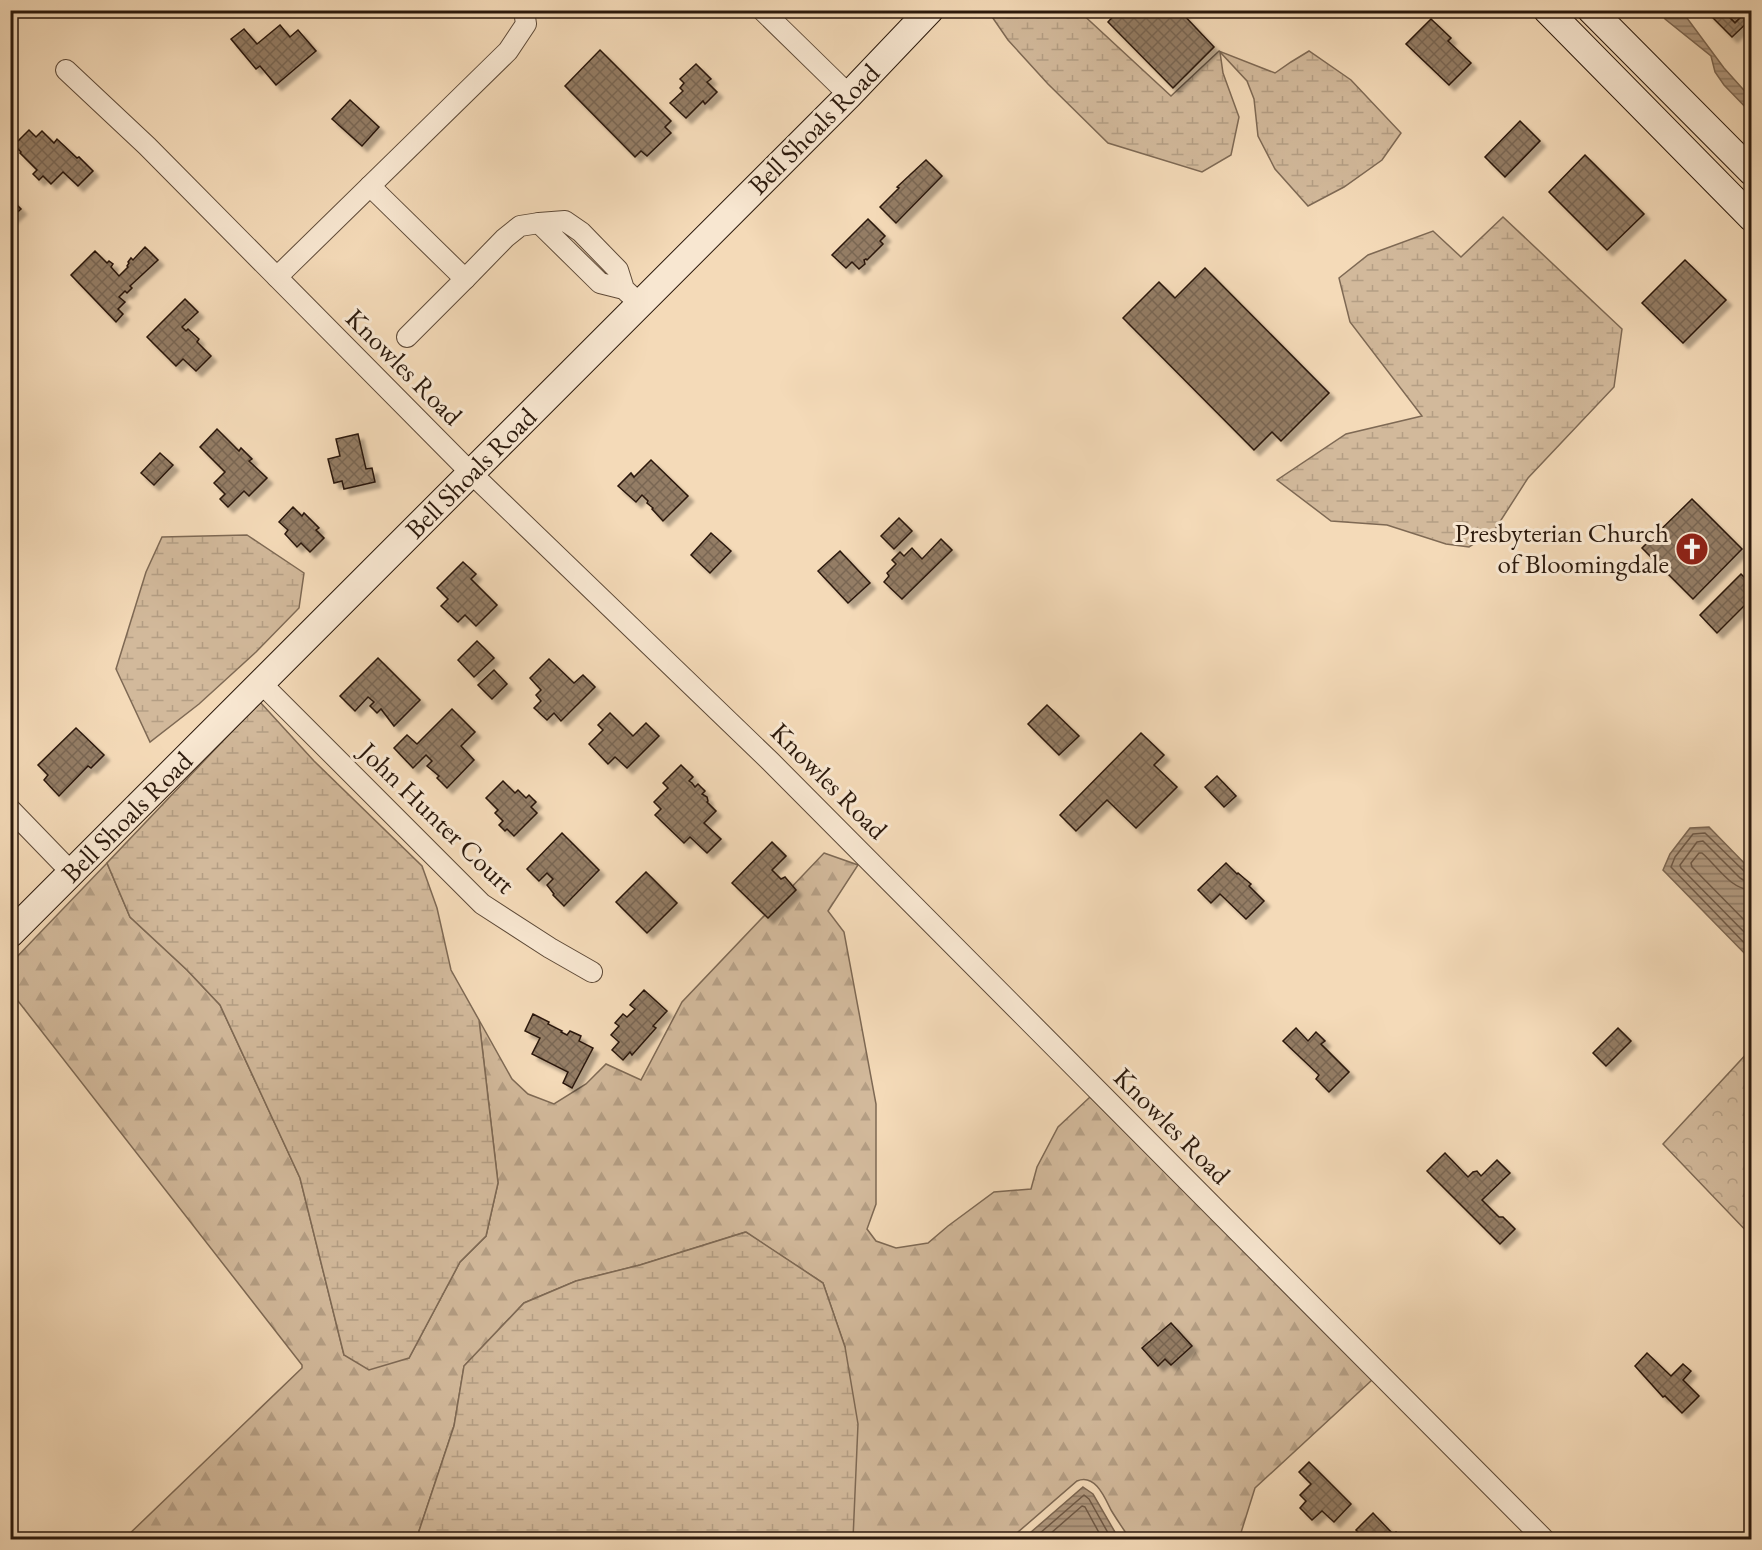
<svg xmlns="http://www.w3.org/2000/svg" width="1762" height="1550" viewBox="0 0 1762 1550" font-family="'EB Garamond',serif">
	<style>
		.forest { fill: url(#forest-firs); stroke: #7e6954; stroke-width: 1.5 }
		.wetland { fill: url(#wetland-marsh); stroke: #7e6954; stroke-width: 1.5 }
		.park { fill: url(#park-crowns); stroke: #7e6954; stroke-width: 1.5 }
		.water { fill: url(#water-rules); stroke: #7b6550; stroke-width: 1.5 }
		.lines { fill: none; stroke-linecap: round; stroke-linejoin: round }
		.shore { stroke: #6e5845; stroke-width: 1.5 }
		.building { fill: url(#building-cross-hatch); stroke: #2b190c; stroke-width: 1.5; filter: url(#shadow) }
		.minor-casing { stroke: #5d4937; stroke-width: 22 }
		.secondary-casing { stroke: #2b190c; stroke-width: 29 }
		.minor { stroke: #f8e7d1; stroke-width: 20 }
		.secondary { stroke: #f8e7d1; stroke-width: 27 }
		.labels { text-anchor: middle; stroke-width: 6; stroke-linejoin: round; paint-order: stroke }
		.street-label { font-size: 27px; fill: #2b190c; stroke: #f8e7d1 }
		.poi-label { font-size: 27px; fill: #2b190c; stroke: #f8e7d1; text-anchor: end }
	</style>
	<defs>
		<pattern id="forest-firs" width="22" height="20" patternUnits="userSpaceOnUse" patternTransform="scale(1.5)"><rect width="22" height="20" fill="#d2b99b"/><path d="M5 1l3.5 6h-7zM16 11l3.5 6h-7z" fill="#b49e84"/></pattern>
		<pattern id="wetland-marsh" width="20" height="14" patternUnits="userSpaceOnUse" patternTransform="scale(1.5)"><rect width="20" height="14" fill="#d2b99b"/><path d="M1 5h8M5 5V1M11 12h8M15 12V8" fill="none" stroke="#b49e84"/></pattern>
		<pattern id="park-crowns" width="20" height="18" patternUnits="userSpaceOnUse" patternTransform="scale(1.5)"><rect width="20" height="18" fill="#d2b99b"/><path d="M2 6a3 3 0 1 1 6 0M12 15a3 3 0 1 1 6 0" fill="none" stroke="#b49e84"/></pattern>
		<pattern id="water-rules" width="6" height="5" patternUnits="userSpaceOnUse" patternTransform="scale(1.5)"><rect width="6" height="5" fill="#b0987e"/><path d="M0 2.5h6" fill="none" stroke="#8f7b66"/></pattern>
		<pattern id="building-cross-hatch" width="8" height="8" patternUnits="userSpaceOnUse" patternTransform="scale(1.5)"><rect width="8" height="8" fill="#947d65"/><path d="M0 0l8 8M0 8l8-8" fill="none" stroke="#796652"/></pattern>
		<filter id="shadow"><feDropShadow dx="5.5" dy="5.5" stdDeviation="1.5" flood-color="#0004"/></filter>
	</defs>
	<rect width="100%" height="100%" fill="#f4dab8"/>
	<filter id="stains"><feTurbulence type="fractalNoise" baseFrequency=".00333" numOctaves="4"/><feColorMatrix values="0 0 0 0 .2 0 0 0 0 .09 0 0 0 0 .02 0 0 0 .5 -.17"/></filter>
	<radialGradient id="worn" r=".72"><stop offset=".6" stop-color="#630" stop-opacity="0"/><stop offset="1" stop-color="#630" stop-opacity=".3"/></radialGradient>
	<path class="forest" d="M824,853L858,865L828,911L844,932L876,1104V1204L867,1229L876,1241L896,1248L928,1243L948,1226L994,1192L1031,1189L1037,1167L1058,1127L1090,1097L1372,1380L1255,1488L1239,1539H1130C1124,1530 1117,1520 1111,1510C1105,1498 1095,1473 1077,1481L1010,1539H853L845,1347L823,1283L745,1232L640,1265L576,1281L524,1303L464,1366L454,1426L419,1531L417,1539H124L302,1368V1365L11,992V963L107,863L130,917L187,970L220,1005L300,1178L344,1355L409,1358L460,1262L486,1236L498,1183L479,1020L512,1079L528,1094L554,1104L586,1084L606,1064L641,1080L682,1002Z"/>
	<g class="wetland">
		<path d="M988,11H1079L1171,96L1219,51L1275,73L1291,62L1309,51L1351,80L1401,133L1382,160L1344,187L1308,206L1275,169L1258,136L1254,99L1247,81L1220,52L1223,73L1239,117L1231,155L1202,172L1108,143L1048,84L1008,40Z"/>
		<path d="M1503,217L1622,329L1614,387L1528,478L1494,531L1469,547L1446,544L1387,525L1331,521L1277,480L1346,434L1422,416L1350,322L1339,278L1368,255L1433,231L1461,257Z"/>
		<path d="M247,535L304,573L299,608L256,652L199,704L150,742L116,669L146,572L162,537Z"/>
		<path d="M260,702L314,761L422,866L437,908L451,970L479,1020L498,1183L486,1236L460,1262L409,1358L369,1370L344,1355L300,1178L220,1005L187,970L130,917L107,863Z"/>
		<path d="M746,1232L823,1283L845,1347L858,1424L853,1539H417L419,1531L454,1426L464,1366L524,1303L576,1281L640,1265Z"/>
	</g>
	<path class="park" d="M1751,1049V1236L1663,1144Z"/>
	<g class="water">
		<path d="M1662,11H1677L1687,18L1724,68L1751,98V113L1724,85L1715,72L1711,56L1665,19L1661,12Z"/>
		<path d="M1709,827L1751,870V960L1663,870L1670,854L1690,828Z"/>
		<path d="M1083,1487L1093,1494L1119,1539H1023Z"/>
	</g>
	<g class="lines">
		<g class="shore">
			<path d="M1752,874L1745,872L1705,833L1693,834L1675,857L1671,867L1752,951"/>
			<path d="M1752,881H1745L1740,878L1703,841L1697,842L1680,865L1681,868L1752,940"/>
			<path d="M1752,890C1731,890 1717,866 1702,853H1699L1691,863L1692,867L1752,928"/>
			<path d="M1032,1540L1084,1495L1089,1499L1112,1540"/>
			<path d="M1043,1540L1082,1506L1085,1507L1103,1540"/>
		</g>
	</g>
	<g class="building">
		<path d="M1119,10H1179L1214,47L1173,88L1108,22Z"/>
		<path d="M1722,10H1748L1735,23Z"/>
		<path d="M1722,10L1735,23L1748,10H1752V18L1732,37L1706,11Z"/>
		<path d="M1431,19L1451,38L1448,41L1471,63L1449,85L1406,44Z"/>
		<path d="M280,25L290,37L298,30L316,51L276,85L260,66L256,69L231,39L244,29L257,44Z"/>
		<path d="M600,50L671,121L665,127L671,133L647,156L641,151L635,157L565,86Z"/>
		<path d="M696,64L711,79L707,82L717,92L705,104L703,101L686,118L670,103L683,91L680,88L684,83L680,79Z"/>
		<path d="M350,100L379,127L362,146L332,119Z"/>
		<path d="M1520,121L1540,141L1505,177L1485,157Z"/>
		<path d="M29,130L36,137L42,131L54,143L57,139L77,158L79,157L93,171L78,186L63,172L51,184L43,176L39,180L33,174L37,170L20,153L21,152L14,145Z"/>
		<path d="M1585,155L1644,214L1607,250L1549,192Z"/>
		<path d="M926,160L942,176L896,223L880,207L899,188L897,187Z"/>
		<path d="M10,198L21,209L10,219Z"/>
		<path d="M868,219L885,236L880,241L883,244L867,260L866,259L864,260L865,264L859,269L852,262L846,268L832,255Z"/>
		<path d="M145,247L158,260L130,286L132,288L127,293L125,291L119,297L125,302L118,309L123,314L116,322L71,275L95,251L107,263L109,261L113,264L111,267L119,276L128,267L127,266L129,263L128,262L131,258L133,260Z"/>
		<path d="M1685,260L1726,300L1683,343L1642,303Z"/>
		<path d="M1205,268L1329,393L1281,441L1272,432L1254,450L1123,318L1159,282L1175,298Z"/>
		<path d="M185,299L198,312L182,327L186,331L188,329L199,339L197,342L211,356L196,371L183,359L176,366L147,337Z"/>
		<path d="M217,429L239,451L241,448L252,459L249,461L267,478L249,496L244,491L228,507L220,499L225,494L214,483L225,472L200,447Z"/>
		<path d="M358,434L366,469L372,468L375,482L344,489L342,481L334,483L328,459L340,456L336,439Z"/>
		<path d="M160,453L173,465L154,485L141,473Z"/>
		<path d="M651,460L688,496L663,521L652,509L653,508L647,503L648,501L642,495L636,502L618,486L631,473L634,477Z"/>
		<path d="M1692,499L1742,549L1693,599L1642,548Z"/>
		<path d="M293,507L302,516L304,513L319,528L316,530L324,538L310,552L301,543L297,547L285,534L288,530L279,522Z"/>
		<path d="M899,518L912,531L894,549L881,536Z"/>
		<path d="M711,533L731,551L710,573L691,555Z"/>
		<path d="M941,539L952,550L902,599L884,582L889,576L887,573L896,564L892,560L900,552L904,556L912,548L922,559Z"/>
		<path d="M840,551L870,583L848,603L818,571Z"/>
		<path d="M463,562L476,574L471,579L497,605L476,626L465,615L458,622L441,606L448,599L437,588Z"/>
		<path d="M1741,574L1752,585V598L1717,633L1700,615Z"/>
		<path d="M477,641L494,658L474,677L458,660Z"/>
		<path d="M378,658L420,700L394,726L381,709L377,713L370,706L374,702L368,697L355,711L340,696Z"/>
		<path d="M549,659L574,683L583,675L595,687L561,721L554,713L547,720L534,708L541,701L536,695L541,690L530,678Z"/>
		<path d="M494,670L507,684L492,699L478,685Z"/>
		<path d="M1047,705L1079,736L1059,755L1028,724Z"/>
		<path d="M452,709L475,732L461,746L474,760L447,788L437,778L439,776L427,766L432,761L426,755L413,768L394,748L407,735L417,744Z"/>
		<path d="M610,713L633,736L646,723L659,736L627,768L615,757L608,764L589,744L603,730L598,725Z"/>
		<path d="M76,728L104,755L91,768L88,766L59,796L44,780L48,775L38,765Z"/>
		<path d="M1141,733L1164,755L1154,765L1177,787L1136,828L1107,800L1076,831L1060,815Z"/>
		<path d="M681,765L693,777L689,781L692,783L695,787L698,784L705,791L702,794L707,797L708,801L707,802L716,811L704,823L721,839L707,853L690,837L684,843L655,815L661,809L654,802L668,788L663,783Z"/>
		<path d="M1217,776L1236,796L1224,807L1205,787Z"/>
		<path d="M503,781L515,793L518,790L526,798L529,795L536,802L531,807L537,813L514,836L507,829L505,831L499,825L503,821L495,813L498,810L486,798Z"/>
		<path d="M562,833L599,870L564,906L553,895L554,894L547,885L553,879L547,873L539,881L527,869Z"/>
		<path d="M772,842L786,856L772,870L781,879L785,877L796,890L768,918L732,883Z"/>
		<path d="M1226,863L1237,874L1238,873L1245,879L1251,884L1249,886L1264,901L1246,919L1220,894L1211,903L1198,890Z"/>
		<path d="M646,872L677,903L647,933L616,902Z"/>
		<path d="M644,990L667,1011L653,1026L656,1028L632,1055L630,1052L623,1060L612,1050L619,1042L611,1035L619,1026L615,1023L623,1014L627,1017L635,1009L630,1005Z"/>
		<path d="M533,1014L549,1022L548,1024L562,1031L561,1032L567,1035L570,1031L581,1036L579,1041L593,1048L572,1088L563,1083L568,1072L532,1054L540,1038L525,1031Z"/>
		<path d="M1296,1028L1308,1041L1316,1032L1325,1041L1321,1044L1349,1072L1329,1092L1316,1079L1319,1075L1283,1041Z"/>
		<path d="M1618,1028L1631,1041L1606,1066L1593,1053Z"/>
		<path d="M1445,1153L1468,1177L1473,1172L1477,1171L1481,1176L1497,1160L1510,1173L1482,1200L1499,1217H1503L1515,1229L1500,1244L1427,1171Z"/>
		<path d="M1171,1323L1192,1346L1171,1365L1165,1359L1158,1366L1142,1348Z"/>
		<path d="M1647,1353L1671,1376L1683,1364L1691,1371L1683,1380L1699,1396L1682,1413L1665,1396L1663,1397L1635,1366Z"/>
		<path d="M1309,1462L1351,1504L1334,1522L1322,1511L1312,1520L1300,1508L1306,1501L1300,1495L1311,1484L1299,1472Z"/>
		<path d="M1373,1513L1393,1534L1396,1532L1403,1540H1366L1356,1530Z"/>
	</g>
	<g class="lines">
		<defs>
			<g id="minor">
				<path d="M762,10L849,95"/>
				<path d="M66,70L147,146L471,473L770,761L1545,1540"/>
				<path d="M370,186L465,279L407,337"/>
				<path d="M277,277L508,51L526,24L524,10"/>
				<path d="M465,279L505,238L520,226L539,223"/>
				<path d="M624,289L600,283L539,223L565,221L581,232L618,270L624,289L640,304"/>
				<path d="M261,683L482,904L550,948L592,972"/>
				<path d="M10,809L72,873"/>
			</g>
			<g id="secondary">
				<path d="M1547,10L1752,218"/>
				<path d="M1591,10L1752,172"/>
				<path d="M10,934L849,95L930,10"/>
			</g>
		</defs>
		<use href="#minor" class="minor-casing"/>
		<use href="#secondary" class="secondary-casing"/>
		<use href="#minor" class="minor"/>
		<use href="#secondary" class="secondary"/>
	</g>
	<defs>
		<symbol id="church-disc" viewBox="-11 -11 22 22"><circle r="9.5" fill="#8f2418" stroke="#f8e7d1"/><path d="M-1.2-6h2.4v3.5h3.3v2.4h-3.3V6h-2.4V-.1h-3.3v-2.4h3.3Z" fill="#fff"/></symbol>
	</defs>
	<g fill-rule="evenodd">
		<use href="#church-disc" x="1673" y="530" width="38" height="38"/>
	</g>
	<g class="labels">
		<g class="street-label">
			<text transform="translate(814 129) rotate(-45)" y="9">Bell Shoals Road</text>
			<text transform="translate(404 367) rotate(45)" y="9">Knowles Road</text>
			<text transform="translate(471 473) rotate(-45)" y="9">Bell Shoals Road</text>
			<text transform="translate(829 781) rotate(45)" y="9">Knowles Road</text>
			<text transform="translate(127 817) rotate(-45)" y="9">Bell Shoals Road</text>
			<text transform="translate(437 818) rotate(44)" y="9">John Hunter Court</text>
			<text transform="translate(1172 1126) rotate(45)" y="9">Knowles Road</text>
		</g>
		<g class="poi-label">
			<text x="1669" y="542">Presbyterian Church<tspan x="1669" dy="31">of Bloomingdale</tspan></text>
		</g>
	</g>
	<rect width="1762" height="1550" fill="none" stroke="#f4dab8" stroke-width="36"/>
	<rect x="12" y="12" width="1738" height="1526" fill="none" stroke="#2b190c" stroke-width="3"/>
	<rect x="18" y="18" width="1726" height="1514" fill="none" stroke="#2b190c" stroke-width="1.5"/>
	<rect width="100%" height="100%" filter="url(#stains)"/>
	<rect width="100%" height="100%" fill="url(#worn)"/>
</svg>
